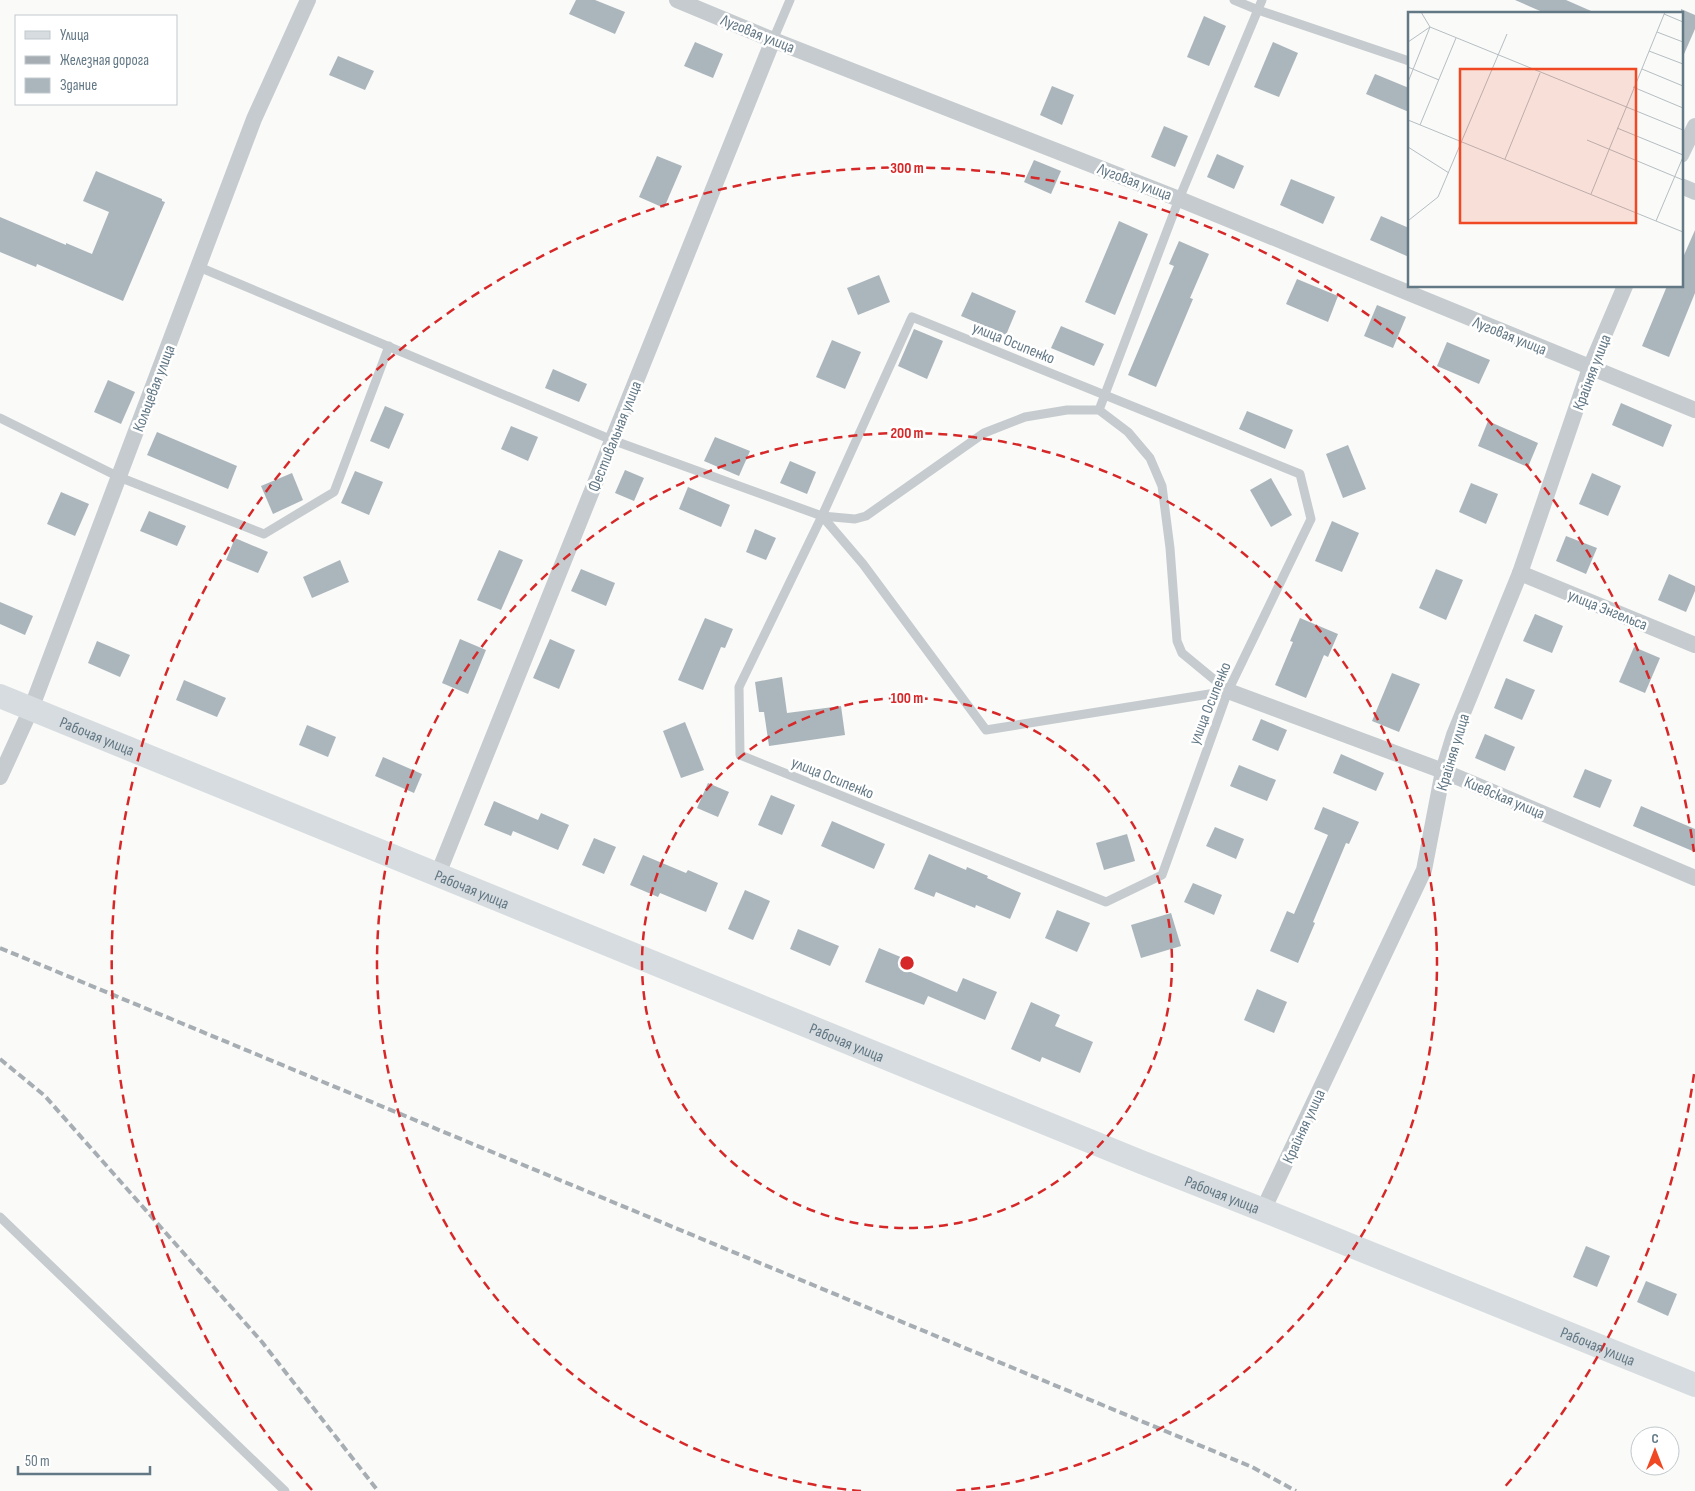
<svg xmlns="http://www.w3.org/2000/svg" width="1695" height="1491" viewBox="0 0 1695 1491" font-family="'Sofia Sans Condensed',sans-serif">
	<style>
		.building { fill: #abb6bc }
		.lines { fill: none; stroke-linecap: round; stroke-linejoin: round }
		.lane { stroke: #c5cbce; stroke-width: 9 }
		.street { stroke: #c5cbce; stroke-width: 16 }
		.secondary { stroke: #d6dcdf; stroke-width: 24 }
		.rail { stroke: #a6aeb3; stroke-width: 4; stroke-dasharray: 8 4; stroke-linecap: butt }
		.ring { fill: none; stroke: #d62828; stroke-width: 2.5; stroke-dasharray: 9 6 }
		.labels { text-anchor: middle; stroke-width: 5; stroke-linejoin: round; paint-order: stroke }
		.street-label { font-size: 16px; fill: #637885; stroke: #fff }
		.inset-road { fill: none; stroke: #b5bec3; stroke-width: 1 }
		.view { fill: #ef4822; fill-opacity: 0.15; stroke: #ef4822; stroke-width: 2.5 }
		.inset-edge { fill: none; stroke: #637885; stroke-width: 2.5 }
		.centre { fill: #d62828; stroke: #fff; stroke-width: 2.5 }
		.ring-label { font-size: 15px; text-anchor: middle; font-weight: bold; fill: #d62828; stroke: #fff; stroke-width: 5; stroke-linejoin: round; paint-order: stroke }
	</style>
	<rect width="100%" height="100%" fill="#fafaf8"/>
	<g class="building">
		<path d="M576,0H595L625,12L615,34L569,14Z"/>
		<path d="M1515,0H1566L1598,14H1547Z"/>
		<path d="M1681,9L1695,15V29L1681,61Z"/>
		<path d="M1204,16L1226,26L1209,66L1187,57Z"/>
		<path d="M695,42L723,54L713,78L684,66Z"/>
		<path d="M1273,42L1298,53L1279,97L1254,87Z"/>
		<path d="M338,56L374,71L365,90L329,75Z"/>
		<path d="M1375,74L1409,88V112L1366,94Z"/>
		<path d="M1052,86L1074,95L1062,125L1040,115Z"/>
		<path d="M1164,126L1188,136L1175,167L1151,157Z"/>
		<path d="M1217,154L1244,166L1234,189L1207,177Z"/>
		<path d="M657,156L682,166L664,208L639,197Z"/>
		<path d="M1034,160L1061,171L1051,194L1024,182Z"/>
		<path d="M96,171L162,199V201L165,202L123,301L37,264L36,267L0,252V217L66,245V243L92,254L109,212L83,201Z"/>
		<path d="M1291,179L1335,197L1323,224L1280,205Z"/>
		<path d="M1381,216L1409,228V257L1370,240Z"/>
		<path d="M1119,221L1148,234L1115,315L1085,302Z"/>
		<path d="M1695,230V293L1669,357L1642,346L1667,286H1681V262Z"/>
		<path d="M1179,241L1209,254L1190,298L1193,299L1156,387L1128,375L1174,266L1169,264Z"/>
		<path d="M879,275L890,302L858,315L847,288Z"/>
		<path d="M1297,279L1338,296L1328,322L1286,304Z"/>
		<path d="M972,292L1016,311L1006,335L961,316Z"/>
		<path d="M1377,305L1406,317L1393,348L1364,336Z"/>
		<path d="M1061,326L1104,344L1094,366L1051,348Z"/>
		<path d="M914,329L943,341L927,379L898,366Z"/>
		<path d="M832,340L861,352L845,389L816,377Z"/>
		<path d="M1447,342L1490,360L1479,384L1437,366Z"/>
		<path d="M553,369L587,384L579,402L545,388Z"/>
		<path d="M108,380L135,392L121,424L94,412Z"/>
		<path d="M1621,403L1672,425L1663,447L1612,425Z"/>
		<path d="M385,406L404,414L389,449L370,441Z"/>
		<path d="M1247,411L1293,430L1285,449L1239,429Z"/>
		<path d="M1488,421L1538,443L1528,467L1478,446Z"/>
		<path d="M511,426L538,437L528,461L501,449Z"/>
		<path d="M157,432L237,466L228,489L147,455Z"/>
		<path d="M715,437L750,451L739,476L704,461Z"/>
		<path d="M1348,445L1366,489L1343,498L1326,454Z"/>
		<path d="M790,461L816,472L807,494L780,483Z"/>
		<path d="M625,470L644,478L634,501L615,493Z"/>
		<path d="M355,471L383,482L369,515L341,503Z"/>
		<path d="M292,473L303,500L273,514L261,486Z"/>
		<path d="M1592,473L1621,486L1608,516L1579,504Z"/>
		<path d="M1271,478L1292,515L1271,527L1250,490Z"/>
		<path d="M1471,483L1498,494L1486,524L1459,512Z"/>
		<path d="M688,487L730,505L721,527L679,509Z"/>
		<path d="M61,492L89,504L75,536L47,524Z"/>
		<path d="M149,511L186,526L177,546L140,531Z"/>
		<path d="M1332,521L1359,533L1342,572L1315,561Z"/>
		<path d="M755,529L776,538L766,560L746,552Z"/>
		<path d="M1566,536L1597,548L1586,574L1556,561Z"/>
		<path d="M235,538L268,552L258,573L226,560Z"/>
		<path d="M499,550L523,560L501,610L477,600Z"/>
		<path d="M340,560L349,582L312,598L303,577Z"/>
		<path d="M581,569L615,583L606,606L571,591Z"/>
		<path d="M1436,569L1463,580L1446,620L1419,608Z"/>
		<path d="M1669,574L1695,586V591L1686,612L1658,600Z"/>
		<path d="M0,602L33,616L25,635L0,624Z"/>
		<path d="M1535,614L1563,626L1552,653L1523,641Z"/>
		<path d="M705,618L733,629L725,648L721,647L703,690L678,680Z"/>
		<path d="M1300,618L1338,634L1328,657L1324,655L1306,698L1275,685L1293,642L1290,641Z"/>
		<path d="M460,639L486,650L468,694L442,683Z"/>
		<path d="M550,639L575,650L559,689L533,678Z"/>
		<path d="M97,641L130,655L120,677L88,663Z"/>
		<path d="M1634,647L1660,658L1645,693L1619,682Z"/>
		<path d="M1392,673L1420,684L1399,732L1372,721Z"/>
		<path d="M782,677L787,713L841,706L845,735L769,746L764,712H759L755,682Z"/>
		<path d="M1506,678L1535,690L1522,720L1494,708Z"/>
		<path d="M184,680L226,698L217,717L176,700Z"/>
		<path d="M1261,719L1287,730L1278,751L1252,740Z"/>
		<path d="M685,722L704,770L681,778L663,731Z"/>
		<path d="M307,725L336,737L328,757L299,745Z"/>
		<path d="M1485,734L1515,747L1505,771L1475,758Z"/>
		<path d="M1341,754L1384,773L1376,791L1333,773Z"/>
		<path d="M383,757L422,774L414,793L375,776Z"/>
		<path d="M1239,765L1276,780L1267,801L1230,786Z"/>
		<path d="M1585,769L1612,780L1600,808L1573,797Z"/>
		<path d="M708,783L729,792L718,817L697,808Z"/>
		<path d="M771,795L795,805L782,835L758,825Z"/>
		<path d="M494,801L538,820L541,813L569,825L558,850L513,831L511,836L484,825Z"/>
		<path d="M1641,806L1695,829V852L1633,826Z"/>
		<path d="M1323,807L1359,822L1349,844L1346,843L1313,922L1315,923L1298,963L1270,951L1287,911L1294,914L1328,835L1314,829Z"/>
		<path d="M832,821L885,844L874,869L821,846Z"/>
		<path d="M1215,827L1244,839L1236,859L1206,846Z"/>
		<path d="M1127,834L1135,861L1104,870L1096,843Z"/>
		<path d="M594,838L616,847L604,874L582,865Z"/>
		<path d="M929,854L966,870L967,867L988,876L987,878L1021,893L1010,919L976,905L975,908L936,892L934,897L914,889Z"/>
		<path d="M643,855L686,873L688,870L718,883L706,912L660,893L658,897L630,885Z"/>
		<path d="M1193,883L1222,895L1214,915L1184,902Z"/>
		<path d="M745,890L770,901L753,940L728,929Z"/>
		<path d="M1057,910L1090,923L1077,952L1045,938Z"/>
		<path d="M1171,913L1181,946L1141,958L1131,925Z"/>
		<path d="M798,929L839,946L830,966L790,949Z"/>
		<path d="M879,948L903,958L899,967L957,992L963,978L997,992L985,1020L928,996L924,1005L865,982Z"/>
		<path d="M1257,989L1287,1002L1274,1033L1244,1020Z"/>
		<path d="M1031,1002L1060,1015L1055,1026L1093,1042L1080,1073L1042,1057L1040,1062L1011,1049Z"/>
		<path d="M1586,1246L1610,1256L1597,1287L1573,1277Z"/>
		<path d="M1646,1281L1677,1294L1668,1316L1637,1302Z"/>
	</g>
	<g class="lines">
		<g class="lane">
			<path d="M1234,0L1258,10L1409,61"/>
			<path d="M773,40L790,0"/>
			<path d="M199,267L612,440L822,516L855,519L866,516L984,433L1025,417L1067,410H1099L1128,432L1150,458L1162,486L1170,548L1177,641L1182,653L1228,691"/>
			<path d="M912,317L1300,474L1311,519L1228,691L1162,875L1106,902L740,755L739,687L822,516Z"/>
			<path d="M1099,410L1179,199L1262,0"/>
			<path d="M0,418L119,477L264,534L334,492L389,346"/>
			<path d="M822,516L863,564L986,730L1228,691"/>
			<path d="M0,1217L285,1491"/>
		</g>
		<g class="street">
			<path d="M677,0L773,40L1179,199L1695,410"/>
			<path d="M1681,155L1695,126"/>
			<path d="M1681,186L1695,192"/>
			<path d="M1520,573L1695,645"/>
			<path d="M1228,691L1443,771L1695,878"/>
			<path d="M0,777L31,709L254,119L308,0"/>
			<path d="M438,874L773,40"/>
			<path d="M1263,1210L1424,870L1443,771L1454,735L1520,573L1590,368L1625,286"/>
		</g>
		<path class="secondary" id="s1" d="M0,696L1141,1162L1263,1210L1695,1385"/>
		<g class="rail">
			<path d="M0,948L1252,1467L1296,1491"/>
			<path d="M0,1059L45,1096L262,1342L378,1491"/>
		</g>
	</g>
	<g class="ring">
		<circle cx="907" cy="963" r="265"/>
		<path d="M861 1491A530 530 0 1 1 953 1491"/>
		<path d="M1694 1074A795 795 0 0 1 1502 1490M312 1490A795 795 0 1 1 1694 852"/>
	</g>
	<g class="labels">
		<g class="street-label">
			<text transform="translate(758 33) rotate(22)" y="6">Луговая улица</text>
			<text transform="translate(1135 181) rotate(21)" y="6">Луговая улица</text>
			<text transform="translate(1510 335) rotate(22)" y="6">Луговая улица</text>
			<text transform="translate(1014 342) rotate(22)" y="6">улица Осипенко</text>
			<text transform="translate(1591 372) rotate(-69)" y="6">Крайняя улица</text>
			<text transform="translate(153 388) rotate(-69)" y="6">Кольцевая улица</text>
			<text transform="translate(614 436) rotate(-68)" y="6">Фестивальная улица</text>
			<text transform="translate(1608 609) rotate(22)" y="6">улица Энгельса</text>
			<text transform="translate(1209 703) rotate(-68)" y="6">улица Осипенко</text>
			<text dy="6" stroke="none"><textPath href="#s1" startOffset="105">Рабочая улица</textPath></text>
			<text transform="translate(1452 752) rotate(-73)" y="6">Крайняя улица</text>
			<text transform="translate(833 777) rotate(22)" y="6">улица Осипенко</text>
			<text transform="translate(1505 797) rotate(23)" y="6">Киевская улица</text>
			<text dy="6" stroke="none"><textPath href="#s1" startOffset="510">Рабочая улица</textPath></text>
			<text dy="6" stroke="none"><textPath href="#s1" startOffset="915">Рабочая улица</textPath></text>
			<text transform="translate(1303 1126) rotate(-65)" y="6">Крайняя улица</text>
			<text dy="6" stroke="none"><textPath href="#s1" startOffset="1320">Рабочая улица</textPath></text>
			<text dy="6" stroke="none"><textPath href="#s1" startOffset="1725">Рабочая улица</textPath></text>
		</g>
	</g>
	<g transform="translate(1408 12)">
		<rect width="275" height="275" fill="#fafaf8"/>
		<path class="inset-road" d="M13,0L22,15L275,118M256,2L275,10M249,20L275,30M0,30L22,15M241,39L275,52M0,55L31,68M234,57L275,74M0,70L22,15M225,75L275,96M0,108L275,220M12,113L48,26M209,116L275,143M179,128L275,168M0,135L41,161M97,147L132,61M183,182L257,0M1,208L30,185L99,22M248,209L275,145"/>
		<path class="view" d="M52,57H228V211H52Z"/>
		<rect width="275" height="275" class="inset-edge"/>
	</g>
	<circle cx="907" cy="963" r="8" class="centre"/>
	<g class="ring-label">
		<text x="907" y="173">300 m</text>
		<text x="907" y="438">200 m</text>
		<text x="907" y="703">100 m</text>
	</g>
	<rect x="15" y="15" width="162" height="90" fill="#ffffff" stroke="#c1c9ce"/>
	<rect x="25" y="31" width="25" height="8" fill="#d6dcdf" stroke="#c1c9ce"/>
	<text x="60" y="40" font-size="15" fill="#637885">Улица</text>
	<rect x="25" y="56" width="25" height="8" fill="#a6aeb3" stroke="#c1c9ce"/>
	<text x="60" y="65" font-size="15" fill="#637885">Железная дорога</text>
	<rect x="25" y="78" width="25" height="15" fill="#abb6bc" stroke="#c1c9ce"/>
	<text x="60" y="90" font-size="15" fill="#637885">Здание</text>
	<g transform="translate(1655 1451)"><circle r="24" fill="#ffffff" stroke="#c1c9ce"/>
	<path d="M0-4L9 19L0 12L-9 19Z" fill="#ef4822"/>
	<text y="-8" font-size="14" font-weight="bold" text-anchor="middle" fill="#637885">С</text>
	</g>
	<path d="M18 1466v8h132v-8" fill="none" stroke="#637885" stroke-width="2.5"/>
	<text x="25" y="1466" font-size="15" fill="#637885" stroke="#ffffff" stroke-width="4" paint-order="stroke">50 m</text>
</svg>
